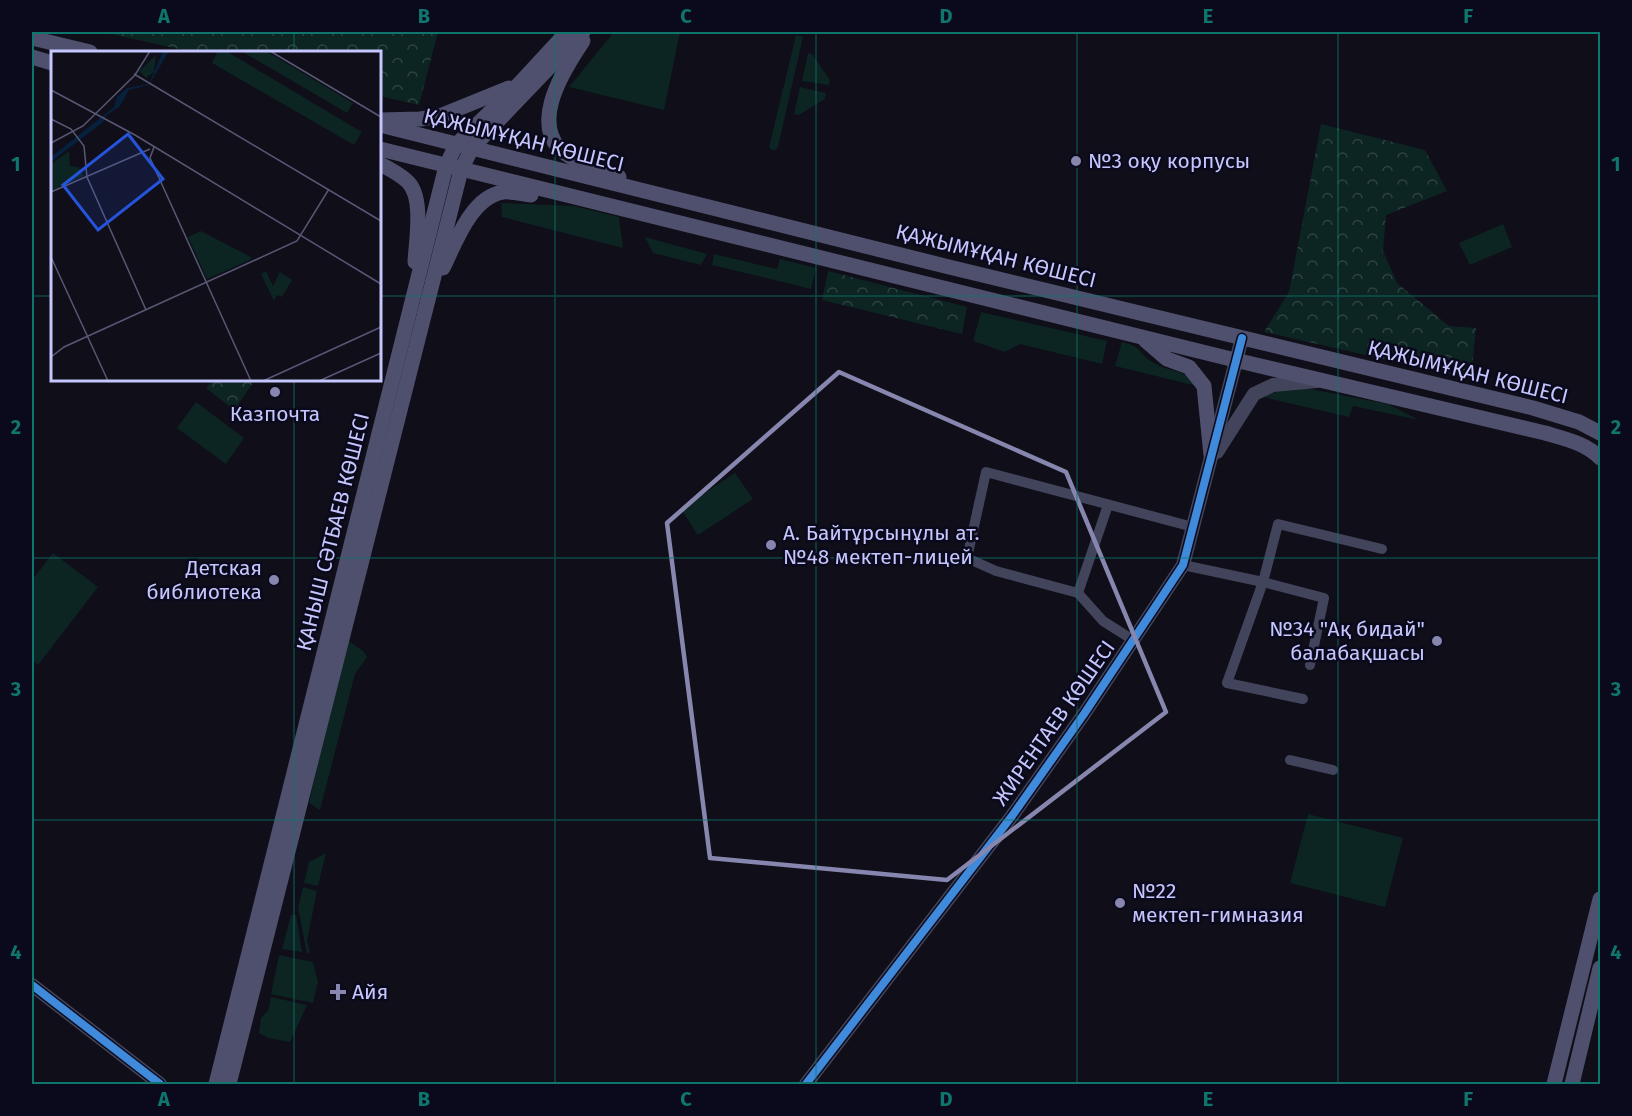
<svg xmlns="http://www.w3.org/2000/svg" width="1632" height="1116" viewBox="0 0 1632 1116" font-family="'Fira Sans',sans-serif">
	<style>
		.grass { fill: #0c2422 }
		.park { fill: url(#park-crowns) }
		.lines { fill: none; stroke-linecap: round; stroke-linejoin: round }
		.minor { stroke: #41445b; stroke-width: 10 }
		.tertiary { stroke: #41445b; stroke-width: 14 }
		.secondary { stroke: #4f506d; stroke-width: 15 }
		.cycleway-casing { stroke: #0b0a1d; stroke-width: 11 }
		.cycleway { stroke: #408adc; stroke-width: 8 }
		.marked { fill: none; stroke: #8686ae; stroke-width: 4.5; stroke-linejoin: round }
		.grid { fill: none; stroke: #0f766e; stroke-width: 1.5; stroke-opacity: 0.55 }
		.poi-dot { fill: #8686ae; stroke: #0b0a1d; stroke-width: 2 }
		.labels { text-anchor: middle; stroke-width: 5; stroke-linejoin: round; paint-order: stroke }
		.street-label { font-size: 21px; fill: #c6c6ff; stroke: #0b0a1d }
		.poi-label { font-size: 21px; fill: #c6c6ff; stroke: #0b0a1d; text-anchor: start }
		.inset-road { fill: none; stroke: #585875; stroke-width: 1.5 }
		.view { fill: #2554da; fill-opacity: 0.15; stroke: #2554da; stroke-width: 3 }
		.inset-edge { fill: none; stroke: #c6c6ff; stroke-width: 3 }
		.neatline { fill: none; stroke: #0f766e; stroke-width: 2 }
		.grid-label { font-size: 20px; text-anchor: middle; font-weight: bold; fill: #0f766e }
	</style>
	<defs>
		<pattern id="park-crowns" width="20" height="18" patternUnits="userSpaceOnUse" patternTransform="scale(1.5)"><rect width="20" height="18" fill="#0c2422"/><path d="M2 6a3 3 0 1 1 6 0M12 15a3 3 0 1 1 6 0" fill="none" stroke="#2e4243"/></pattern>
	</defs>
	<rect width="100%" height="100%" fill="#0f0e19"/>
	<g class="grass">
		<path d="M614,32H680L664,110L569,87Z"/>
		<path d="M796,35L803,37L778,147L775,150H771L769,147Z"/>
		<path d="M808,53L812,54L830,80L829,85L802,81Z"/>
		<path d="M800,87L826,93L825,99L799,115L794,114Z"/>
		<path d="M501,203L574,206L619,217L623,248L502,217Z"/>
		<path d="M1503,224L1512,247L1470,265L1459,243Z"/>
		<path d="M645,237L707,254L701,265L653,253Z"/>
		<path d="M714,254L777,269L780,259L816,268L811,289L712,265Z"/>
		<path d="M981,312L1107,341L1102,364L1020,344L1005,352L973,341Z"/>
		<path d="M1122,342C1144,347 1139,355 1154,363C1171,373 1184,367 1197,386L1115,366Z"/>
		<path d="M1300,387L1388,404L1419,420L1353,406L1349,417L1263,397L1283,389Z"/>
		<path d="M196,402L244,438L226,464L177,428Z"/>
		<path d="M735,473L753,499L698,535L681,509Z"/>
		<path d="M53,553L98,587L38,665L32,660V580Z"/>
		<path d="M346,639L363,651L367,657L355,674L320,810L309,803Z"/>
		<path d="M1308,814L1403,838L1385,907L1290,883Z"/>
		<path d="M326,853L318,886L304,883L309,862Z"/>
		<path d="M303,887L317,891L307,941L310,952L307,954L298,907Z"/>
		<path d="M291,915H296L302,952L282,949Z"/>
		<path d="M279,955L313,962L318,982L313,1003L271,994Z"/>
		<path d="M271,997L307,1005L290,1042L268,1038L259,1033L261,1018L268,1011Z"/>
	</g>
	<g class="park">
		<path d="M102,32H438L419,105L380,96V52H192Z"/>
		<path d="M1321,124L1425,150L1447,191L1386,215L1383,251L1397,283L1449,326L1476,328L1471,379L1264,332L1289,292Z"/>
		<path d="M828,271L967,307L962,334L822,300Z"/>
		<path d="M213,380H255L239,403V414L206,388Z"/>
	</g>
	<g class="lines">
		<g class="minor">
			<path d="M1183,565L1263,582L1278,524L1382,549"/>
			<path d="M1078,593L1108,505"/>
			<path d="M1133,640L1103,621L1078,593L996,571L967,558L986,472L1193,527"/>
			<path d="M1303,699L1227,683L1263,582L1324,598L1310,665"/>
			<path d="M1290,760L1333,770"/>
		</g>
		<g class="tertiary">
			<path d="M1217,452L1254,394L1273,385L1317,381"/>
			<path d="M32,985L160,1084"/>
			<path d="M806,1084L1012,816L1084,714L1183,565L1242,338"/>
		</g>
		<g class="secondary">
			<path d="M32,38L90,52"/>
			<path d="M583,41C562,72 524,132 572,158C587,166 604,171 619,177"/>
			<path d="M32,57L52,63"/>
			<path d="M380,120L420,119L440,116L509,88"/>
			<path d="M380,125L945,266L1533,408L1579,422L1600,433"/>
			<path d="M380,149L1235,360L1545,433C1565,439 1586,443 1600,458"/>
			<path d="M380,164C390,169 400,174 408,182C424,198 416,241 415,262"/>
			<path d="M443,268C455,244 471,197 503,192C511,191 522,194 531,195"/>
			<path d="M1145,340L1167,359L1189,367L1204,386L1211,455"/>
			<path d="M216,1084L446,166L456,145L518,85L567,32"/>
			<path d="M229,1084L461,170L472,148L583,32"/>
			<path d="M1554,1084L1600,899"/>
			<path d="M1572,1084L1600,968"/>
		</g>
		<defs>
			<g id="cycleway">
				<path d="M32,985L160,1084"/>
				<path d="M806,1084L1012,816L1084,714L1183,565L1242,338"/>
			</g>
		</defs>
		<use href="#cycleway" class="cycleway-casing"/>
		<use href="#cycleway" class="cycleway"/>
	</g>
	<path class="marked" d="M839,372L1066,472L1166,712L947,880L710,858L667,523Z"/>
	<path class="grid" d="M294,32V52M555,32V1084M816,32V1084M1077,32V1084M1338,32V1084M32,296H52M380,296H1600M294,380V1084M32,558H1600M32,820H1600"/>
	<g class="poi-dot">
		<circle cx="1076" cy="161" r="6"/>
		<circle cx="275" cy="392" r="6"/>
		<circle cx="771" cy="545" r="6"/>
		<circle cx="274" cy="580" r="6"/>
		<circle cx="1437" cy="641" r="6"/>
		<circle cx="1120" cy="903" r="6"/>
		<path d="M335 983h6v6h6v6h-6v6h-6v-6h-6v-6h6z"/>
	</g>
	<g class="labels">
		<g class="street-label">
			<text transform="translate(524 140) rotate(14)" y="7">ҚАЖЫМҰҚАН КӨШЕСІ</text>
			<text transform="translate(996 256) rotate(14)" y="7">ҚАЖЫМҰҚАН КӨШЕСІ</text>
			<text transform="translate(1468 372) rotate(14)" y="7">ҚАЖЫМҰҚАН КӨШЕСІ</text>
			<text transform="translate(333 532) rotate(-76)" y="7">ҚАНЫШ СӘТБАЕВ КӨШЕСІ</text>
			<text transform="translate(1054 723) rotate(-55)" y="7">ЖИРЕНТАЕВ КӨШЕСІ</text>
		</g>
		<g class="poi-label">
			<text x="1088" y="168">№3 оқу корпусы</text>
			<text x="275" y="421" text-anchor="middle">Казпочта</text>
			<text x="783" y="540">А. Байтұрсынұлы ат.<tspan x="783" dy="24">№48 мектеп-лицей</tspan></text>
			<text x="262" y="575" text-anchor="end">Детская<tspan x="262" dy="24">библиотека</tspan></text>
			<text x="1425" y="636" text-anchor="end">№34 "Ақ бидай"<tspan x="1425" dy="24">балабақшасы</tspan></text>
			<text x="1132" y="898">№22<tspan x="1132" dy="24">мектеп-гимназия</tspan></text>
			<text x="352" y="999">Айя</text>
		</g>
	</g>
	<g transform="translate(51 51)">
		<rect width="330" height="330" fill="#0f0e19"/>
		<path d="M167,0H175L311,81L303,94L161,12ZM190,0H215L302,52L296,62Z" fill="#0c2422"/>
		<path d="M105,4L103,21L95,27L88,20ZM18,100L19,115L28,116L32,125L0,140V113ZM150,180L200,206L201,208L156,228L137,186ZM215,220L222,235L229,221L241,229L231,246L226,244L223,250L210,223Z" fill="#0c2422"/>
		<path d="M112,0H118L98,34L78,39L69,55L56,64L52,71L0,111V106L63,56L66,46L76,37L98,33Z" fill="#07203c"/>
		<path class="inset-road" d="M219,0L330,66M83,23L330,170M0,39L84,84L330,233M0,68L20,78L33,95L36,126L95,259M0,92L32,75L84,24L99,0M103,96L99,107L200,330M0,141L99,98M0,206L57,330M0,306L13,296L246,190L278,138M212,330L330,276M268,330L330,302"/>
		<path class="view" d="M77,83L112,128L47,179L12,134Z"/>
		<rect width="330" height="330" class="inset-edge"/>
	</g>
	<rect width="1632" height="1116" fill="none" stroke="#0b0a1d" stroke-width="66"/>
	<rect x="33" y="33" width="1566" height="1050" class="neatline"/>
	<g class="grid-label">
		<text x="164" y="23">A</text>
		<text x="424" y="23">B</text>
		<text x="686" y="23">C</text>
		<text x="946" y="23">D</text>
		<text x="1208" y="23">E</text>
		<text x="1468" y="23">F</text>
		<text x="16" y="171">1</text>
		<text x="1616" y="171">1</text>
		<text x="16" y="434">2</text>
		<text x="1616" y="434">2</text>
		<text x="16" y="696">3</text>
		<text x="1616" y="696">3</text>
		<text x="16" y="959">4</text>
		<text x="1616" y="959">4</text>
		<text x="164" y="1106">A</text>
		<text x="424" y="1106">B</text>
		<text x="686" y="1106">C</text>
		<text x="946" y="1106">D</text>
		<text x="1208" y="1106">E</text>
		<text x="1468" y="1106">F</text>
	</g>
</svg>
